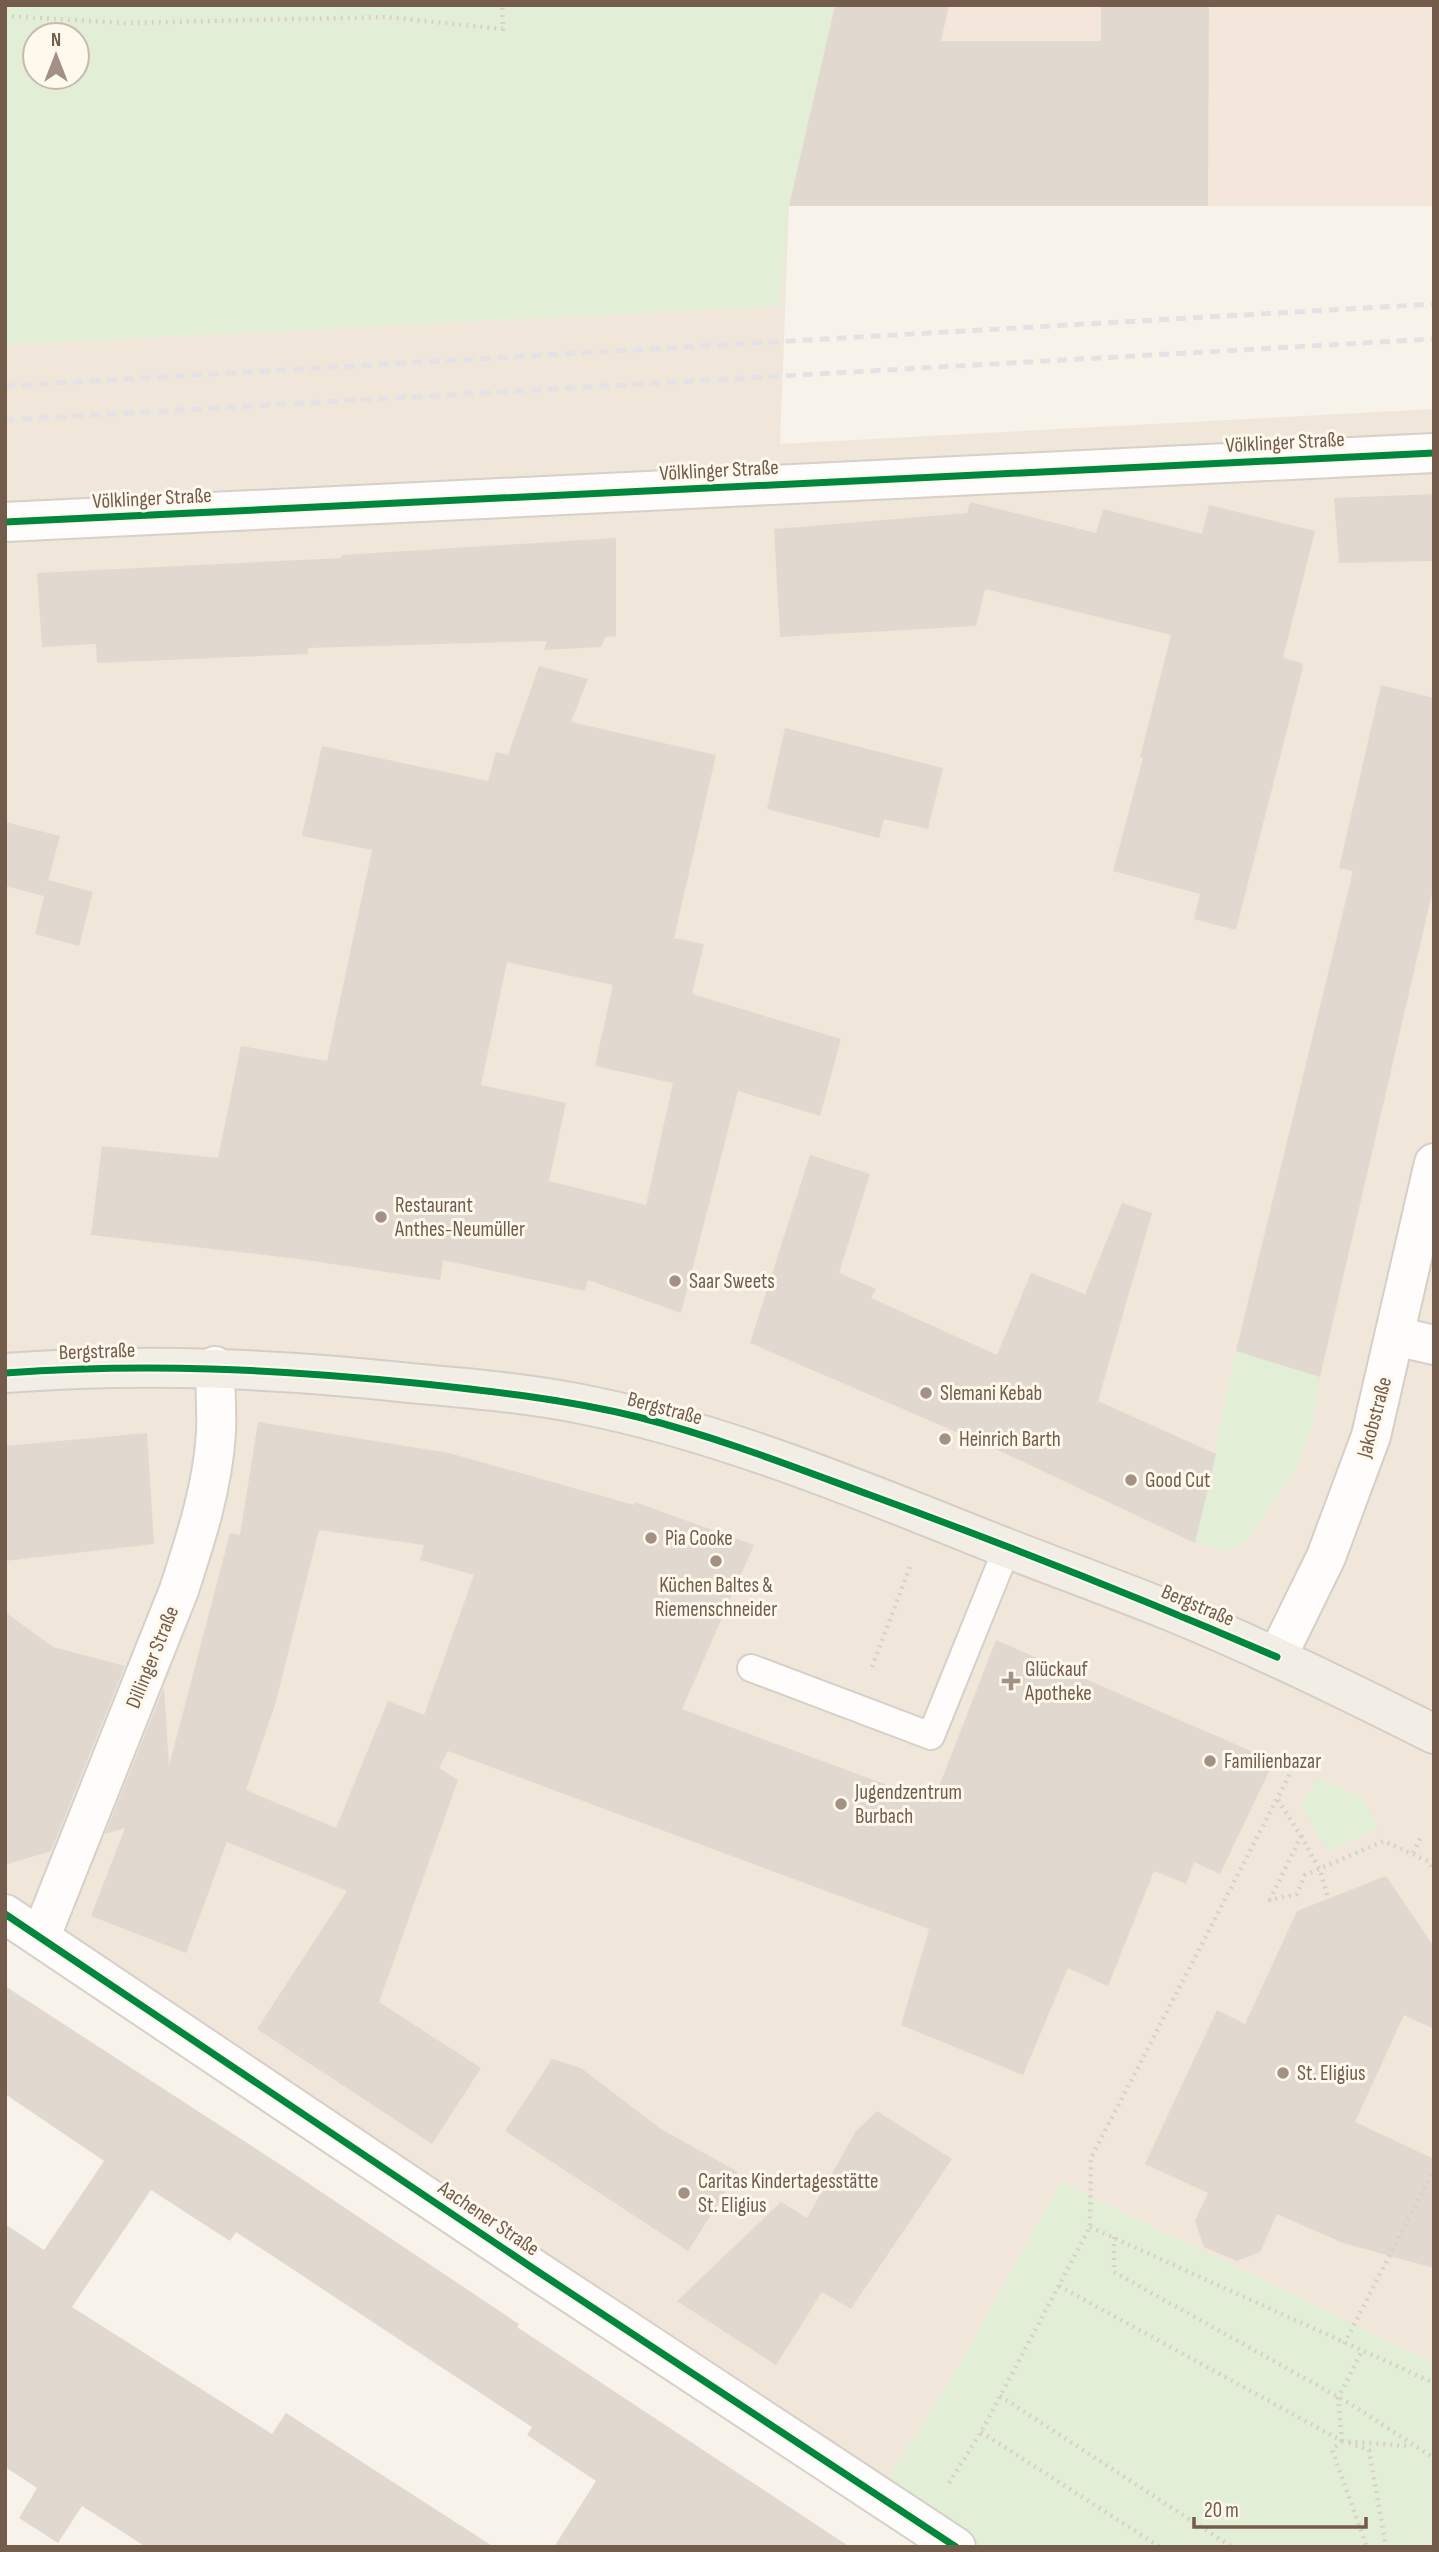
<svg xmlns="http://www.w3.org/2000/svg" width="1439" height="2552" viewBox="0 0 1439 2552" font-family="'Sofia Sans Condensed',sans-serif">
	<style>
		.residential { fill: #f0e6d9; fill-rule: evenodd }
		.commercial { fill: #f5e6dc }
		.green { fill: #e3eed6; fill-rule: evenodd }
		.building { fill: #e1d9d0; fill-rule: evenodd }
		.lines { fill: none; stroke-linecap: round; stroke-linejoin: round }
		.lane-casing { stroke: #d6d0c9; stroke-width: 30 }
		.street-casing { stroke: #d6d0c9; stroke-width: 42 }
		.secondary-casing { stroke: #d6cfc8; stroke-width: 42 }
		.primary-casing { stroke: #d5cec6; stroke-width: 42 }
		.path { stroke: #d8d1cb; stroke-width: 4.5; stroke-dasharray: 2 5; stroke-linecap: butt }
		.lane { stroke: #fefdfc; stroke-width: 26 }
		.street { stroke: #fefdfc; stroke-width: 38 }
		.secondary { stroke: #fefdfc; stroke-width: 38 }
		.primary { stroke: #f2eee5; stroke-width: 38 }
		.rail { stroke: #e5e2e5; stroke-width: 5; stroke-dasharray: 10 7; stroke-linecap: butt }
		.cycleway-casing { stroke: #fef8ed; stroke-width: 11 }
		.cycleway { stroke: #00873e; stroke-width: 7 }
		.poi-dot { fill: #a29184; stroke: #fef8ed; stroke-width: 2.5 }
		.labels { text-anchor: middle; stroke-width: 6; stroke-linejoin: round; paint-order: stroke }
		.street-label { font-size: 21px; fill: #745c4c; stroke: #fef8ed }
		.poi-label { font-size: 21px; fill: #745c4c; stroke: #fef8ed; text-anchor: start }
	</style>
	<rect width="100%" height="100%" fill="#f7f3eb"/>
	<path class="residential" d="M5,5H835L789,206L780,444L1434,409V2547H942L5,1936ZM35,35H77V77H35Z"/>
	<path class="commercial" d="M835,5H1434V206H789Z"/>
	<g class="green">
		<path d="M5,5H835L789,206L779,306L5,345ZM35,35H77V77H35Z"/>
		<path d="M1236,1351L1320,1377L1311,1430L1297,1468L1247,1541L1227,1551L1195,1542Z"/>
		<path d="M1317,1778L1361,1796L1379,1828L1328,1851L1302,1806Z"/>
		<path d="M1061,2182L1434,2363V2547H956L876,2496L952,2378Z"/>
	</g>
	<g class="building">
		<path d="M835,5H949L941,41H1101V5H1209L1208,206H789Z"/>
		<path d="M1434,494V561L1339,563L1334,498Z"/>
		<path d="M970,502L1096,533L1103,509L1202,534L1209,505L1315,531L1283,658L1302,663L1303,667L1236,930L1194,919L1200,894L1113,871L1143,758L1140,757L1171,635L985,589L976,626L780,637L774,529L967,513Z"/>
		<path d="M616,538V636L605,637L601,647L544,650L547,641L308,648V654L97,663L96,644L42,647L37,573L342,558V555Z"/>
		<path d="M539,666L588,679L571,722L716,755L674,938L704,944L692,994L841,1039L820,1116L738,1091L681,1313L588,1280L585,1291L443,1260L440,1280L299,1259L91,1235L102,1146L218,1158L241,1046L327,1061L372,850L302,836L322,746L488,781L496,752L508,755ZM507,962L613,985L595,1066L673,1083L646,1205L549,1181L566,1103L481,1085Z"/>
		<path d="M1381,685L1434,698V885L1320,1377L1236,1351L1353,871L1339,868Z"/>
		<path d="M785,728L943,768L928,829L884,819L879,838L767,809Z"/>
		<path d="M5,822L60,836L44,896L5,886Z"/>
		<path d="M48,880L93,892L79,946L35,934Z"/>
		<path d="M810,1155L870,1174L839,1273L876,1289L871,1298L997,1355L1031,1273L1085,1294L1122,1203L1152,1213L1098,1401L1216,1454L1195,1543L1000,1451L750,1343Z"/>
		<path d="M258,1422L449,1453L634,1505L635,1502L754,1545L682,1709L933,1802L996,1640L1274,1761L1220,1874L1194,1862L1186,1884L1154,1871L1108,1986L1068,1968L1023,2075L901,2025L929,1929L448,1751L439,1768L458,1780L379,2002L481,2068L432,2144L257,2029L347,1891L227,1842L186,1953L91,1916L125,1828L105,1834L164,1687L169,1766L230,1533L240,1535ZM319,1530L424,1545L420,1560L474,1575L424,1715L388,1701L336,1828L246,1790L275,1705Z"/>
		<path d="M147,1433L154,1544L5,1561V1446Z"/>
		<path d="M5,1612L53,1647L125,1666L51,1851L5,1865Z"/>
		<path d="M1386,1876L1434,1947V2029L1404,2015L1355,2122L1434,2159V2268L1343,2243L1277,2214L1260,2252L1237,2261L1204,2247L1195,2221L1208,2193L1145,2164L1217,2010L1245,2024L1297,1911Z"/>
		<path d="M5,1986L281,2165L519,2324L517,2327L850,2547H554L596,2481L527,2435L532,2427L236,2232L230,2241L151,2190L72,2307L272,2434L286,2413L494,2547H146L82,2506L58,2543L19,2518L37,2488L5,2467V2224L44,2250L104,2161L5,2094Z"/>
		<path d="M552,2059L581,2068L661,2129L738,2172L688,2251L505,2131Z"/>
		<path d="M877,2111L952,2159L851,2309L822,2292L776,2365L677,2301L781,2202L807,2218L856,2131Z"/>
	</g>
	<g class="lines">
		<defs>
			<path id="lane" d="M751,1668L931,1736L1007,1548"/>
			<g id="street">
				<path d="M5,522L1434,453"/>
				<path d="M1395,1336L1434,1345"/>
				<path d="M5,1914L537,2271L956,2547"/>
				<path d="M41,1936L179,1590C196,1538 213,1486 216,1432C217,1410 215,1388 215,1366"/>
			</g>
			<path id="secondary" d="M1277,1657L1326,1557L1371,1436L1434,1163"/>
			<path id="primary" d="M5,1373C145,1363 271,1368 410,1383C467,1388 525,1393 581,1404C715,1430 859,1489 986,1540C1047,1564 1108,1586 1168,1610C1259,1647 1346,1690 1434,1734"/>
		</defs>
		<use href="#lane" class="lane-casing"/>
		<use href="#street" class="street-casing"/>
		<use href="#secondary" class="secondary-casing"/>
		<use href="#primary" class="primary-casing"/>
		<g class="path">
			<path d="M5,16L125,23L386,17L503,29L502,5"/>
			<path d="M872,1667L911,1564"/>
			<path d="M1278,1800L1301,1836L1270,1900L1297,1894L1305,1875L1384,1841L1428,1861L1434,1870"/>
			<path d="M1301,1836L1320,1870L1328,1898"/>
			<path d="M1413,1853L1422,1835"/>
			<path d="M1090,2227L1434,2383"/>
			<path d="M1114,2237V2272L1349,2403L1434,2458"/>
			<path d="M1059,2286L1342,2441L1410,2446"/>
			<path d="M1344,2344L1434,2169"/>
			<path d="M1000,2396L1232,2547"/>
			<path d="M981,2432L1160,2547"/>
			<path d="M1342,2441L1332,2450L1367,2547"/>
			<path d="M1342,2441L1338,2398L1362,2351"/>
			<path d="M1349,2443L1369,2450L1386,2547"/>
			<path d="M949,2483L981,2432L1090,2227L1091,2158L1294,1766"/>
		</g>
		<use href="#lane" class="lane"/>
		<use href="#street" class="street"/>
		<use href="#secondary" class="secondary"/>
		<use href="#primary" class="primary"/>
		<g class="rail">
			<path d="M5,386L1434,304"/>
			<path d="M5,420L1434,339"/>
		</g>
		<defs>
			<g id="cycleway">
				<path d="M5,522L1434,453"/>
				<path d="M5,1373C147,1363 275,1369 415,1383C490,1391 565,1399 638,1417C717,1437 794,1467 870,1495C1007,1545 1143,1599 1277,1657"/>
				<path d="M5,1914L537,2271L956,2547"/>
			</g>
		</defs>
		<use href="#cycleway" class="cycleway-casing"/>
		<use href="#cycleway" class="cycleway"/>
	</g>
	<g class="poi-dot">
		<circle cx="381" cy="1217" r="7"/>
		<circle cx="675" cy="1281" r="7"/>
		<circle cx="926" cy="1393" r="7"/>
		<circle cx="945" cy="1439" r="7"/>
		<circle cx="1131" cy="1480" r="7"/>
		<circle cx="651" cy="1538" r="7"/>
		<circle cx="716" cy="1561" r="7"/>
		<path d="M1007.5 1670.5h7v7h7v7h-7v7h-7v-7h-7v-7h7z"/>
		<circle cx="1210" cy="1761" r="7"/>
		<circle cx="841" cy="1804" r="7"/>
		<circle cx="1283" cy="2073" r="7"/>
		<circle cx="684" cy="2193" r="7"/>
	</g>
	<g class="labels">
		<g class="street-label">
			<text transform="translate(1285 442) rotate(-3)" y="7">Völklinger Straße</text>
			<text transform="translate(719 470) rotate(-3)" y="7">Völklinger Straße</text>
			<text transform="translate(152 498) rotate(-3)" y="7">Völklinger Straße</text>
			<text transform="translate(97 1351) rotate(-2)" y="7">Bergstraße</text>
			<text transform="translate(665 1408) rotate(15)" y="7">Bergstraße</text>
			<text transform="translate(1374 1417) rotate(-75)" y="7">Jakobstraße</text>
			<text transform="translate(1198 1605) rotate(23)" y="7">Bergstraße</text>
			<text transform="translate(152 1657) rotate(-68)" y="7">Dillinger Straße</text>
			<text transform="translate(489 2218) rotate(34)" y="7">Aachener Straße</text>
		</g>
		<g class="poi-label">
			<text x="395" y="1212">Restaurant<tspan x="395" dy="24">Anthes-Neumüller</tspan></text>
			<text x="689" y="1288">Saar Sweets</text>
			<text x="940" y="1400">Slemani Kebab</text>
			<text x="959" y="1446">Heinrich Barth</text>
			<text x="1145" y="1487">Good Cut</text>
			<text x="665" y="1545">Pia Cooke</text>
			<text x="716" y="1592" text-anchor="middle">Küchen Baltes &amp;<tspan x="716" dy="24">Riemenschneider</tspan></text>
			<text x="1025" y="1676">Glückauf<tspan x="1025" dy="24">Apotheke</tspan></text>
			<text x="1224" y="1768">Familienbazar</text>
			<text x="855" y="1799">Jugendzentrum<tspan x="855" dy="24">Burbach</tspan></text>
			<text x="1297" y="2080">St. Eligius</text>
			<text x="698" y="2188">Caritas Kindertagesstätte<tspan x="698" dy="24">St. Eligius</tspan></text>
		</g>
	</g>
	<rect width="1439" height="2552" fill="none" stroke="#745c4c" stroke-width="14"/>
	<g transform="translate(56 56)"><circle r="33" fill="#fef8ed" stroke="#c7baad" stroke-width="2"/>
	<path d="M0-5L12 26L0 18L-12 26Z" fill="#a29184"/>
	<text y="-10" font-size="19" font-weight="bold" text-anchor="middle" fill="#745c4c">N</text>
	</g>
	<path d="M1194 2517v10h172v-10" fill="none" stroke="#745c4c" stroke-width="3.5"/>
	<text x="1204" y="2517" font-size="21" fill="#745c4c" stroke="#fef8ed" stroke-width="5" paint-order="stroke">20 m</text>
</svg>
